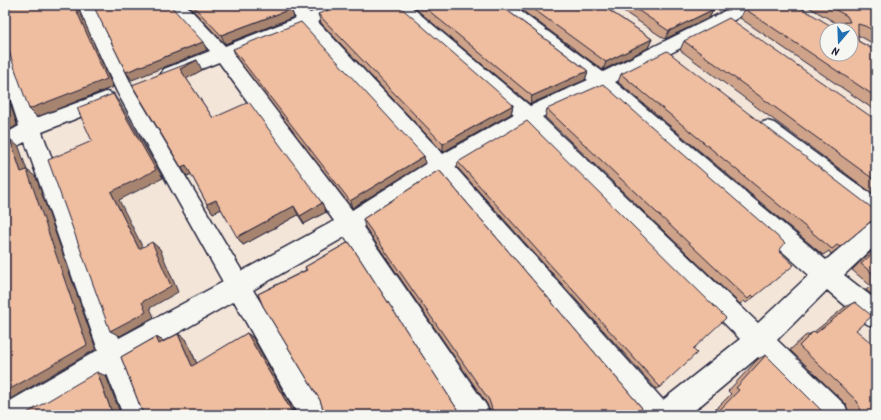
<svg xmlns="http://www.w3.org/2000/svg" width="881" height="420" viewBox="0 0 881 420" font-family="Kalam,sans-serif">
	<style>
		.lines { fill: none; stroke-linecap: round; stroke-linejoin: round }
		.street-casing { stroke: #22223b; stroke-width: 3 }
		.street { fill: #f6f6f2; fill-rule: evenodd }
		.wall { fill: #cea38a; stroke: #22223b }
		.shaded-wall { fill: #a78470; stroke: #22223b }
		.building { fill: #efbda0; stroke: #22223b; fill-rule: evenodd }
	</style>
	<rect width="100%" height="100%" fill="#f4e5d9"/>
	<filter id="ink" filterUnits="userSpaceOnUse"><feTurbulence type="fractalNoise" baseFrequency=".025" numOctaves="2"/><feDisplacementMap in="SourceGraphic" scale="8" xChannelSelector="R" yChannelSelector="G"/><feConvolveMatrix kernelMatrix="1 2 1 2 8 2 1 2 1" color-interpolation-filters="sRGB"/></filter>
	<g filter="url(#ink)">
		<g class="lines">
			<defs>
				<g id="street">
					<path d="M77,5H93L135,92L242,271L334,221L219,62L176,79L170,80L164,79L161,74L164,69L210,51L169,5H186L225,46L296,18L285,5H302L310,13L331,5H354L352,9L318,22L443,154L514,114L391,5H409L530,106L588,80L495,9L493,5H512L603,72L719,14L734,5H754L752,9L731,22L615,82L826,260L868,224L876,221V245L844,275L876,300V328L867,324L827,290L777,340L845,405L849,415H815L758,357L689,415H640L439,177L363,227L486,405L490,415H460L345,237L253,290L323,405L327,415H298L234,301L129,361L151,415H123L107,374L38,415H5V404L98,350L25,142L5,152V134L19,126L5,82V49L11,51L14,55L36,118L106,92L113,94L115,99L113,104L42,132L119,338L223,282L117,92ZM304,28L427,163L352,210L234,56ZM600,90L809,275L758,323L542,117ZM526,125L740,339L663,400L455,167Z"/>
					<path d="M767,121L774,123L876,198V219L868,217L760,133L757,128L760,123Z"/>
				</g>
			</defs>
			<use href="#street" class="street-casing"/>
			<use href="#street" class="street"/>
		</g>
		<g class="wall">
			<path d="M5,5L113,87L37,117L8,49L5,48Z"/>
			<path d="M188,5H288L291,9L294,17L225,44Z"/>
			<path d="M304,5H327L310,11Z"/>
			<path d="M411,5H500L588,71L585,80L530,104Z"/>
			<path d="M515,5H601L652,39L648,48L603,70Z"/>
			<path d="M614,5H707L714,9L709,18L665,39Z"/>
			<path d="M718,5H732L725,9Z"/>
			<path d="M805,5H876V45L858,35V41L876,51V111L740,18L745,9L833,26L836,23Z"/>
			<path d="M318,14L513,105L511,114L443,152L321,23Z"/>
			<path d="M684,41L876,120V196L680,50Z"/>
			<path d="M233,49L424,156L425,163L352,208L236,57Z"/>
			<path d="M202,70L186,78L213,118L322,203L326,212L304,224L298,215L243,245L221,209L213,213L207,204L191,174L187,176L132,85Z"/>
			<path d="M621,74L876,211V219L870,222L840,247L831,254L829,251L823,255L618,82Z"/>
			<path d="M547,109L779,251L754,297L746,303L744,301L740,304L545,117Z"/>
			<path d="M458,162L693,349L660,387L656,389L457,167Z"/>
			<path d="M439,170L642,408L636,415H142L141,413L142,411L121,357L156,337L163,341L178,334L186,339L197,364L247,333L253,338L295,412H324L320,400L263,306L258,294L306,270L305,267L349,242L459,412H490L487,404L365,227L363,219Z"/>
			<path d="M876,247V298L866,290L871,286L852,270Z"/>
			<path d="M855,302L856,330L876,415H710L731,394L728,391L758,359L766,355L824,413H849L846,404L790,350L805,336L814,332L845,307Z"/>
		</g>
		<g class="shaded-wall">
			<path d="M74,5H77L113,87L37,117L29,109Z"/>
			<path d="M309,5H327L310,11Z"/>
			<path d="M727,5H732L725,9Z"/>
			<path d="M291,9L294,17L225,44L221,35Z"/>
			<path d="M714,9L709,18L665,39L669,31Z"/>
			<path d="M652,39L648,48L603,70L606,62Z"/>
			<path d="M203,42L207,50L132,80L126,72Z"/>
			<path d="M197,60L202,70L186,79L180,69Z"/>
			<path d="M588,71L585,80L530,104L532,96Z"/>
			<path d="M5,87L17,125L5,133Z"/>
			<path d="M113,94L120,103L163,178L119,200L147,256L139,249L111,192Z"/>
			<path d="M513,105L511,114L443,152V144Z"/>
			<path d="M10,139L19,147L27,170L36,177L96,349L5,402V392L21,172Z"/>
			<path d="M424,156L425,163L352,208L350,201Z"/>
			<path d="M186,165L192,174L187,176L181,167Z"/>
			<path d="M216,200L222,209L213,213L207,204Z"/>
			<path d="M322,203L326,212L304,224L300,216Z"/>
			<path d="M294,206L298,215L243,245L237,237Z"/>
			<path d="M152,242L160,249L178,292L150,308L154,317L120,336L110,331L142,302Z"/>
			<path d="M247,333L253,338L296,415L292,412Z"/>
			<path d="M178,334L186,339L200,371L192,366Z"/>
			<path d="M156,337L165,342L159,344Z"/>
			<path d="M97,372L106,376L121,415L112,413Z"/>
		</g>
		<g class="building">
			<path d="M5,5H74L107,79L29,109L7,46L5,43Z"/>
			<path d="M93,5H170L203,42L126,72Z"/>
			<path d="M192,5H288L291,9L221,35Z"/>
			<path d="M342,5H398L513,105L443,144L318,14Z"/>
			<path d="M422,5H500L588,71L532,96Z"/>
			<path d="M528,5H601L652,39L606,62Z"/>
			<path d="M630,5H707L714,9L669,31Z"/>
			<path d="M752,5H796L833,27L835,26L836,23L850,22L847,16L827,5H876V32L865,26L858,24V41L876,51V97L745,9ZM827,30H851V54H827Z"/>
			<path d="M729,18L876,120V181L684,41Z"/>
			<path d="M301,22L424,156L350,201L233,49Z"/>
			<path d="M667,51L876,211V217L840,247L837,245L832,249L621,74Z"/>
			<path d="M197,60L180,69L213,118L249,102L322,203L300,216L294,206L237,237L216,200L207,204L186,165L181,167L132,85Z"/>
			<path d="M603,84L785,243L779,251L794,265L754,297L752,295L748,299L547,109Z"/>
			<path d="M113,94L156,170L111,192L139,249L152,242L171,286L142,302L146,312L110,331L48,160L92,141L77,108Z"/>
			<path d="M5,106L8,117L5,119Z"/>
			<path d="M527,121L726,318L693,349L697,353L660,387L458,162Z"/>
			<path d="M10,139L21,172L27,170L87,345L5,392V141Z"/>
			<path d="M439,170L642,408L636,415H142L141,413L142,411L121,357L156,337L159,344L178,334L192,366L247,333L292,412H324L320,400L263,306L258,294L307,270L305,267L349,242L459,412H493L489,400L363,219Z"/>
			<path d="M876,250V276L861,264Z"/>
			<path d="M855,302L872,316L856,330L876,347V415H715L739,390L736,388L766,355L824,413H862L857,401L799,346L814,331L816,333Z"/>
			<path d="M97,372L112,413H129L127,415H5V413H27Z"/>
		</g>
	</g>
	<rect width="881" height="420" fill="none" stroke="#f6f6f2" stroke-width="20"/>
	<rect x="10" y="10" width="861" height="400" fill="none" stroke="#22223b" stroke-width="1.5" filter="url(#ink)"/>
	<g transform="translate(839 42) rotate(199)"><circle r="19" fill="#f6f6f2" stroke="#a1a1a9"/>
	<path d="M0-3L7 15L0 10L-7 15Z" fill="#1f6fb2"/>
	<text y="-6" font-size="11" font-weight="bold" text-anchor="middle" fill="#22223b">N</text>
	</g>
</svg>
